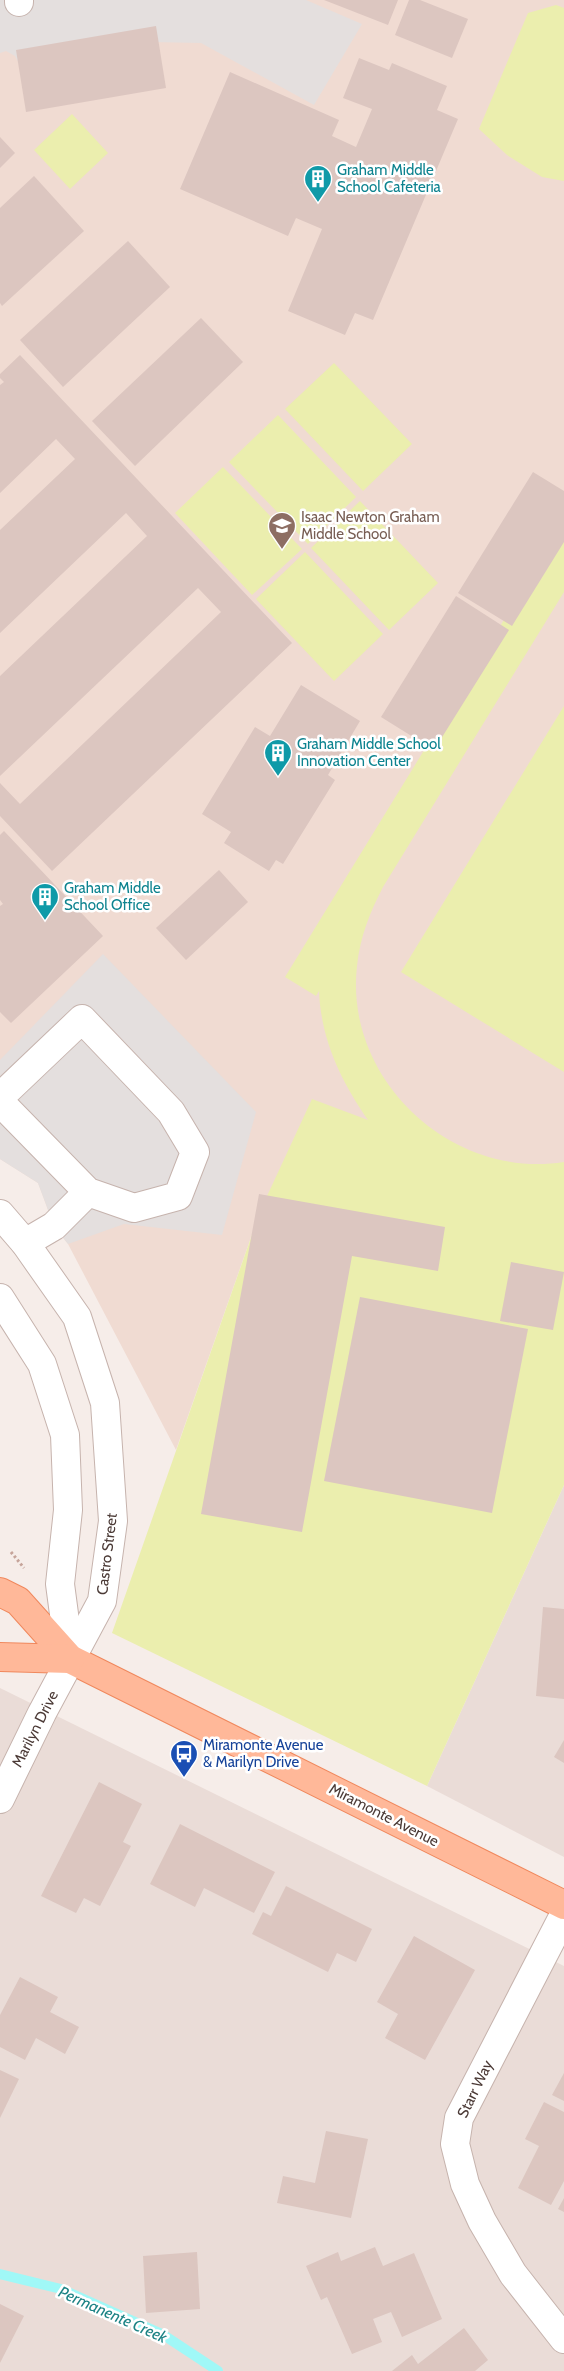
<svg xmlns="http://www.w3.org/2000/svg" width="564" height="2371" viewBox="0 0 564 2371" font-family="Cabin,sans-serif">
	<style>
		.residential { fill: #eadcd7 }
		.education { fill: #f0dbd2 }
		.green { fill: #ebeeae }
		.parking { fill: #e4dfde }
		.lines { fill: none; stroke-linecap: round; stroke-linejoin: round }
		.stream { stroke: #a0f8f7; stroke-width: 10 }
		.building { fill: #dcc6c0 }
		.minor-casing { stroke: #c6b3ad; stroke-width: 30 }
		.major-casing { stroke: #f0885d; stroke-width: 30 }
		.path { stroke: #c6a49a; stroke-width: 3; stroke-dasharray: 2.5 2.5; stroke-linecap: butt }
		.minor { stroke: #fff; stroke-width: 28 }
		.major { stroke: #ffb899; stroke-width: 28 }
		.labels { text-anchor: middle; stroke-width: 5; stroke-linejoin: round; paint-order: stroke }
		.culture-label { font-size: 15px; fill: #0d838f; stroke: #fff; text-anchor: start }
		.education-label { font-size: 15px; fill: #785e54; stroke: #fff; text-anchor: start }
		.street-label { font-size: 15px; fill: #4b3a36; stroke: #fff }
		.transit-label { font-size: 15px; fill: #164399; stroke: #fff; text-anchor: start }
		.water-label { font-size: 16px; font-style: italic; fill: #1d8385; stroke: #fff }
	</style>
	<rect width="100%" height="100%" fill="#f6ede9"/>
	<g class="residential">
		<path d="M564,1485V1857L427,1786Z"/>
		<path d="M0,1688L564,1966V2371H0Z"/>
	</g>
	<path class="education" d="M0,0H564V1195L261,1209L176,1450L68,1244L54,1226L38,1183L0,1159Z"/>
	<g class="green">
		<path d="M556,5L564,8V181L542,177L507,155L479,129L528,13Z"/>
		<path d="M72,114L108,153L70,189L34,150Z"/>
		<path d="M334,363L412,444L363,491L285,409Z"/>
		<path d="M278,415L356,497L308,544L229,462Z"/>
		<path d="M223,467L302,549L252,595L175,513Z"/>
		<path d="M360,501L438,583L389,630L311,548Z"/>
		<path d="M564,522V592L383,887C370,912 360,937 357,966C344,1080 452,1180 564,1162V1485L427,1786L112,1633L261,1209L312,1099L368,1120C341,1081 321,1040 319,991L316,996L285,977Z"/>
		<path d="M305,552L383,634L334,681L256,599Z"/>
		<path d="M564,706V1072L401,972Z"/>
	</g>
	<g class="parking">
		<path d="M0,0H306L362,24L314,105L201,43L150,42L23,70L15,56L6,51L0,53Z"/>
		<path d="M103,954L256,1112L222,1235L124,1224L68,1244L54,1226L38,1183L0,1159V1060Z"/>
	</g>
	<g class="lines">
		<path class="stream" d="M0,2274L61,2289L162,2334L218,2371"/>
	</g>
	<g class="building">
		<path d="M324,0H398L388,25Z"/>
		<path d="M409,0H420L468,19L452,58L395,35Z"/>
		<path d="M156,26L166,88L26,112L16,50Z"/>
		<path d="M359,58L389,70L392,63L447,86L437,110L458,119L373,320L355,313L345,335L288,311L322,229L296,218L288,236L180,189L230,72L339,120L332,136L356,147L372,109L343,98Z"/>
		<path d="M0,137L15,153L0,168Z"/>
		<path d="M34,176L84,231L2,306L0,303V208Z"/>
		<path d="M128,241L170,287L63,387L20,340Z"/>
		<path d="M201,318L243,362L135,466L92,421Z"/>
		<path d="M20,355L292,643L52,871L0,816V783L20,804L221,612L198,588L0,776V676L147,536L126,513L0,633V530L75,459L56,439L0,493V385L4,382L0,378V374Z"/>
		<path d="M533,472L564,491V542L512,626L458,593Z"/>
		<path d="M456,596L509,630L434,750L381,717Z"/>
		<path d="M301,685L360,721L328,775L335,780L283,864L276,860L269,871L224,843L231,832L202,814L255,727L270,736Z"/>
		<path d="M4,831L103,936L11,1023L0,1012V906L3,904L0,900V835Z"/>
		<path d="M219,870L248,902L186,960L156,928Z"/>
		<path d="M259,1194L445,1227L438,1271L352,1256L302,1532L201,1514Z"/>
		<path d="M511,1262L564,1272L553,1330L500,1321Z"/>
		<path d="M360,1297L528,1329L492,1513L324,1481Z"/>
		<path d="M543,1607L564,1609V1699L536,1696Z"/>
		<path d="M564,1740V1763L554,1757Z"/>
		<path d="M99,1782L142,1804L123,1842L131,1846L100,1906L84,1898L76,1913L41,1896Z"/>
		<path d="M180,1824L275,1872L254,1913L204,1888L195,1907L150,1884Z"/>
		<path d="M286,1886L372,1929L356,1962L337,1953L328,1972L252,1934L263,1912L271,1916Z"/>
		<path d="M414,1936L475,1970L425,2060L385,2038L398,2014L377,2002Z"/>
		<path d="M20,1977L58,1997L50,2012L79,2027L65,2054L36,2038L25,2060L0,2047V2015Z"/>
		<path d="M0,2070L19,2079L0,2118Z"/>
		<path d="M564,2073V2101L552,2095Z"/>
		<path d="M544,2102L564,2112V2181L551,2205L518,2188L539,2146L525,2139Z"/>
		<path d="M326,2131L368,2139L351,2218L277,2203L283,2176L315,2183Z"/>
		<path d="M564,2198V2212L558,2209Z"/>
		<path d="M375,2247L383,2266L414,2253L442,2319L402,2337L391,2312L373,2319L382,2342L352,2354L327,2297L321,2300L306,2266L338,2252L341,2261Z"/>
		<path d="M197,2252L200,2309L146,2313L143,2256Z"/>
		<path d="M0,2304L24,2316L0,2363Z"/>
		<path d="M464,2328L488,2360L475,2371H392L412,2355L418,2364Z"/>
	</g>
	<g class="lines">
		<defs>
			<g id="minor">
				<path d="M19,2V0"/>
				<path d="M0,1097L82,1019L171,1112L195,1152L178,1196L134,1208L88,1192L0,1102"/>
				<path d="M0,1214L25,1243L77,1317L105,1403L113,1521L102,1601L42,1713L0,1799"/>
				<path d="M25,1243L54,1226L88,1192"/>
				<path d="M0,1298L42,1364L65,1435L68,1510L60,1584L70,1659"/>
				<path d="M564,1915L459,2118L455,2144L465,2184L482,2221L513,2274L564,2339"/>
			</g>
			<g id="major">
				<path d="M0,1592L18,1601L70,1659L564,1905"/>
				<path d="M0,1657L70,1659"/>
			</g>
		</defs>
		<use href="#minor" class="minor-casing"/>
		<use href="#major" class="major-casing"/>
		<path class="path" d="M11,1552L24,1568"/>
		<use href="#minor" class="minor"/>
		<use href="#major" class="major"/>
	</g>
	<defs>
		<symbol id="building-pin" viewBox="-11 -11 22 30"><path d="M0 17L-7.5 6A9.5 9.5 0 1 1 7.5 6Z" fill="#0f9aa8" stroke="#fff"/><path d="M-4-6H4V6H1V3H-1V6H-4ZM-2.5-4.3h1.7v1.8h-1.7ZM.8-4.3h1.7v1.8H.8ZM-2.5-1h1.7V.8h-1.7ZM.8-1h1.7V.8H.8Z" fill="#fff"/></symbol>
		<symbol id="school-pin" viewBox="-11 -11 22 30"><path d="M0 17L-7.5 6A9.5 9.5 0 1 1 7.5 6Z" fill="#8d6e63" stroke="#fff"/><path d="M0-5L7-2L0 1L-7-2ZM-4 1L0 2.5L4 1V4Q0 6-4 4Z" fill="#fff"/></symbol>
		<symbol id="bus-pin" viewBox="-11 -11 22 30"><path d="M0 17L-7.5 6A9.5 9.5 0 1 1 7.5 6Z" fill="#1a4fb4" stroke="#fff"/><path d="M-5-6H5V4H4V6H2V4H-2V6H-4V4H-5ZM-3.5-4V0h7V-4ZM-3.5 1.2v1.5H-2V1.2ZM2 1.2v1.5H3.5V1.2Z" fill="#fff"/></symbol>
	</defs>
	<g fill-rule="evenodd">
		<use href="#building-pin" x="302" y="163" width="32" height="43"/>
		<use href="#school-pin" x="266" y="510" width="32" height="43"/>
		<use href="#building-pin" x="262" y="737" width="32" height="43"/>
		<use href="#building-pin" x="29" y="881" width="32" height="43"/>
		<use href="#bus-pin" x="168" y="1738" width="32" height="43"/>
	</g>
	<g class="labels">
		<g class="culture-label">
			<text x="337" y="175">Graham Middle<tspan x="337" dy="17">School Cafeteria</tspan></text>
			<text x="297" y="749">Graham Middle School<tspan x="297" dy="17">Innovation Center</tspan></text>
			<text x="64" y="893">Graham Middle<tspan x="64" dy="17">School Office</tspan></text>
		</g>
		<g class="education-label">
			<text x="301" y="522">Isaac Newton Graham<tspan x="301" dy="17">Middle School</tspan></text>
		</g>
		<g class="street-label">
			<text transform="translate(107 1554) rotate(-83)" y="5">Castro Street</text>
			<text transform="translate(35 1729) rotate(-63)" y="5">Marilyn Drive</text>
			<text transform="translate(384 1815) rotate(27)" y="5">Miramonte Avenue</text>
			<text transform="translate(475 2089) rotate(-64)" y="5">Starr Way</text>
		</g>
		<g class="transit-label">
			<text x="203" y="1750">Miramonte Avenue<tspan x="203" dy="17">&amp; Marilyn Drive</tspan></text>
		</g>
		<g class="water-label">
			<text transform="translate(113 2314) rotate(24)" y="6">Permanente Creek</text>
		</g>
	</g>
</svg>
